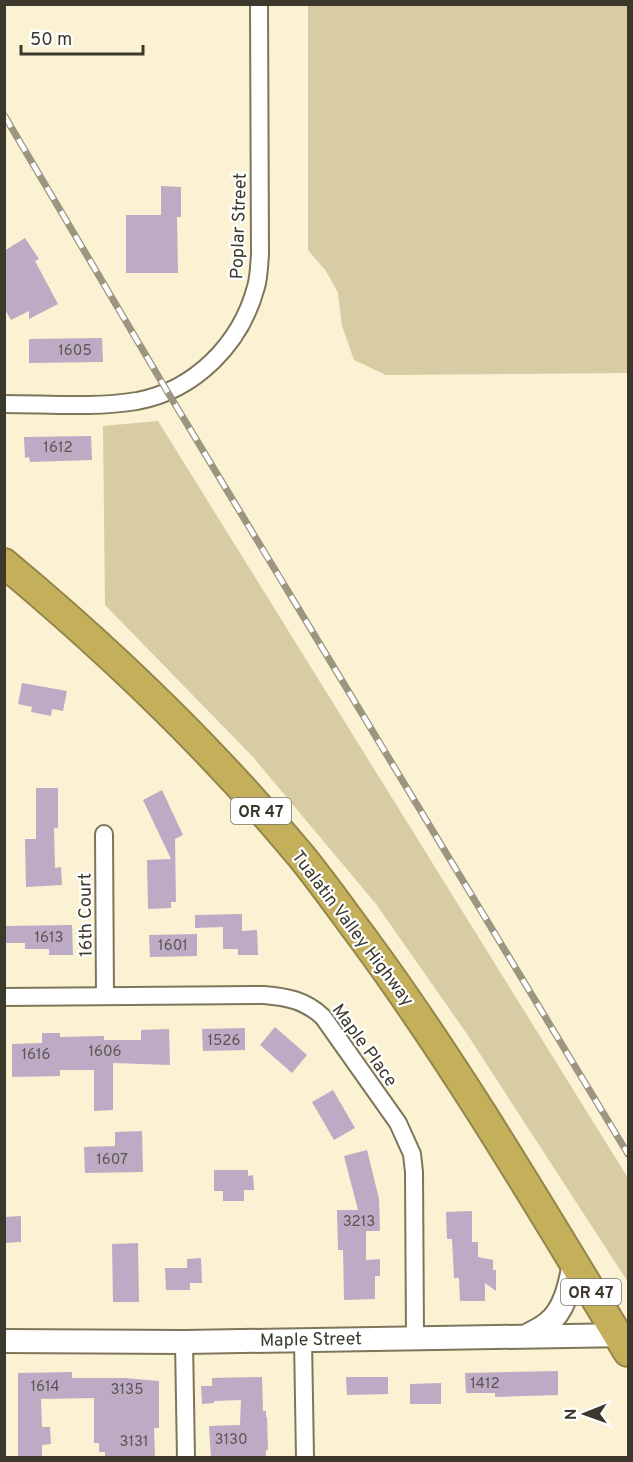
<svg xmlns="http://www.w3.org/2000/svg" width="633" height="1462" viewBox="0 0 633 1462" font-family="Overpass,sans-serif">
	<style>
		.green { fill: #d7cca4 }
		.building { fill: #bdaac4 }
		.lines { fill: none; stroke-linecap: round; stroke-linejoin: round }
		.street-casing { stroke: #7e765a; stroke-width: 20 }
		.secondary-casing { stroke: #7e765a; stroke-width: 26 }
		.highway-casing { stroke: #94864a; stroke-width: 32 }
		.street { stroke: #fff; stroke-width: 16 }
		.secondary { stroke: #fff; stroke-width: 22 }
		.highway { stroke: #c4af5a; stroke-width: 28 }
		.rail-casing { stroke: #9c9680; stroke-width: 7 }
		.rail { stroke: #fff; stroke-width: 4.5; stroke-dasharray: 14; stroke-linecap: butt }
		.labels { text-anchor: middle; stroke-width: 4.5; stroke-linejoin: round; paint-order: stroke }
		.number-label { font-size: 15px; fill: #5c5552 }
		.shield { fill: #fff; stroke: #76746b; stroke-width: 1.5 }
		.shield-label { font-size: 16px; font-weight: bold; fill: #3c392c }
		.street-label { font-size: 18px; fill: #3c392c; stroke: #fff }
	</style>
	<rect width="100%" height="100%" fill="#faf2d2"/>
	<g class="green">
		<path d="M308,5H628V373L386,375L354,360L342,326L338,293L326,271L308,250Z"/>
		<path d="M158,421L628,1178V1282L467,1034L376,904L253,757L105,605L103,426Z"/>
	</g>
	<g class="building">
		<path d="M161,186L181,187V217H177L178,273H126V215H161Z"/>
		<path d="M25,238L39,259L35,261L58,304L29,319V311L11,320L4,308V251Z"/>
		<path d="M102,338L103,362L29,363V339Z"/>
		<path d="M91,436L92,460L30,462L29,457L25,458L24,437Z"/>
		<path d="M22,683L67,691L63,711L52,709L51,716L31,712L32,707L18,704Z"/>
		<path d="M36,788H58V828H54L55,868L61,867L62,885L26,887L25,839H36Z"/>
		<path d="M162,790L183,835L175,839L176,902H171V908L148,909L147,860L171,859L143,800Z"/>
		<path d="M242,914V931L257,930L258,955H238V949H223V927L195,928V915Z"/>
		<path d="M72,925L73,955H49V949H25V943H4V926Z"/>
		<path d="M197,934V956L150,957L149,935Z"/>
		<path d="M275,1027L307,1055L292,1073L260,1045Z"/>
		<path d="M245,1028V1050L203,1051L202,1029Z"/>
		<path d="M169,1029L170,1065L113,1063V1110L94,1111V1070H60V1076L12,1077V1044L42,1043V1033H60V1037L104,1036V1040H141V1030Z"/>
		<path d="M333,1090L355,1128L334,1140L312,1102Z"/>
		<path d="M142,1131L143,1172L85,1173L84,1147L115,1146V1132Z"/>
		<path d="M367,1150L379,1199L380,1231H366V1260L380,1259V1276H375V1299L344,1300L343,1250H338L337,1210H358L344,1156Z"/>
		<path d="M214,1170H248V1176L253,1175L254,1190H244V1201H223V1191H214Z"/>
		<path d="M472,1211V1242H478V1257L493,1260V1270H496V1291L485,1283V1301H460L459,1278H454L452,1239H447L446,1212Z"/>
		<path d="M21,1216V1242L4,1243V1217Z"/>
		<path d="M138,1243L139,1302H113L112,1244Z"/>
		<path d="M201,1258L202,1283H190V1290H166L165,1268H187V1259Z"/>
		<path d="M558,1371V1395L495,1397V1393H466L465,1373Z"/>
		<path d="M72,1372V1378H125L159,1381V1428H154L155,1458H105V1452H99V1443H94V1398L41,1399L42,1427H50L51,1444L42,1445V1458H18V1373Z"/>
		<path d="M262,1377L263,1411H266V1417H267L268,1450H266V1458H211L209,1426L240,1425L241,1400L214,1401V1403L202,1404L201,1386H212V1378Z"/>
		<path d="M346,1377H388V1394L347,1395Z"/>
		<path d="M441,1383V1404H410V1384Z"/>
	</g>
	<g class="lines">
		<defs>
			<g id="street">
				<path d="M4,404C48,404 94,408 137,401C196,390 241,343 256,287C259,277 259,265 260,255L259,4"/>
				<path d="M104,834L105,996"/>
				<path d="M4,997L264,995C287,997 305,1000 323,1017L398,1123L412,1154L414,1172L415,1337"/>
				<path d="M303,1339L305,1458"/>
				<path d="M184,1342L186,1458"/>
			</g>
			<g id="secondary">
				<path d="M527,1336C533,1332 541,1329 547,1324C565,1311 570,1284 574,1264"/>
				<path d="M4,1341L184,1342L628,1335"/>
			</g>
			<path id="highway" d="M4,563C111,652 212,749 301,856C323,883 344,913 365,941C461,1072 544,1214 628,1352"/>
		</defs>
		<use href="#street" class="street-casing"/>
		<use href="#secondary" class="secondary-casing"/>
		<use href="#highway" class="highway-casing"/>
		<use href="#street" class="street"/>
		<use href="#secondary" class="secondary"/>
		<use href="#highway" class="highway"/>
		<defs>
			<path id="rail" d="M4,115L167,391L628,1154"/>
		</defs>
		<use href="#rail" class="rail-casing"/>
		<use href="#rail" class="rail"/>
	</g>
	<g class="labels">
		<g class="number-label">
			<text x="75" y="355">1605</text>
			<text x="58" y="452">1612</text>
			<text x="49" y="942">1613</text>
			<text x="173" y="950">1601</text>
			<text x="224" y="1045">1526</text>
			<text x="105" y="1056">1606</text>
			<text x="36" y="1059">1616</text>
			<text x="112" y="1164">1607</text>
			<text x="359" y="1226">3213</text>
			<text x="485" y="1388">1412</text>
			<text x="45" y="1391">1614</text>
			<text x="127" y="1394">3135</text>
			<text x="231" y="1444">3130</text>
			<text x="134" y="1446">3131</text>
		</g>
		<g class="shield">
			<rect x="231" y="798" width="60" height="26" rx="4.5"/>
			<rect x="561" y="1279" width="60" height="26" rx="4.5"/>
		</g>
		<g class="shield-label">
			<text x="261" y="817">OR 47</text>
			<text x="591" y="1298">OR 47</text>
		</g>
		<g class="street-label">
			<text transform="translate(238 226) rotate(-88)" y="6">Poplar Street</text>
			<text transform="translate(85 915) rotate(-91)" y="6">16th Court</text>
			<text transform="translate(353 928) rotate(53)" y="6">Tualatin Valley Highway</text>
			<text transform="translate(365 1045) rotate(54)" y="6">Maple Place</text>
			<text transform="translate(311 1339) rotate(-1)" y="6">Maple Street</text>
		</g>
	</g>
	<rect width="633" height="1462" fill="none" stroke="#3c392c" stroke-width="12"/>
	<g transform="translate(585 1414) rotate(269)" stroke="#ffffff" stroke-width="4.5" paint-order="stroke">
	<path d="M0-4.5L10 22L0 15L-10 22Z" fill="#3c392c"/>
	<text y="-9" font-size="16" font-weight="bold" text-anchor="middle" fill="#3c392c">N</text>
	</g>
	<path d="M21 45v9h122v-9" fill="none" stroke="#3c392c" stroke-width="3"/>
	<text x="30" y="45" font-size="18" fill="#3c392c" stroke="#ffffff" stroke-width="4.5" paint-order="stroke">50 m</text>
</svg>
